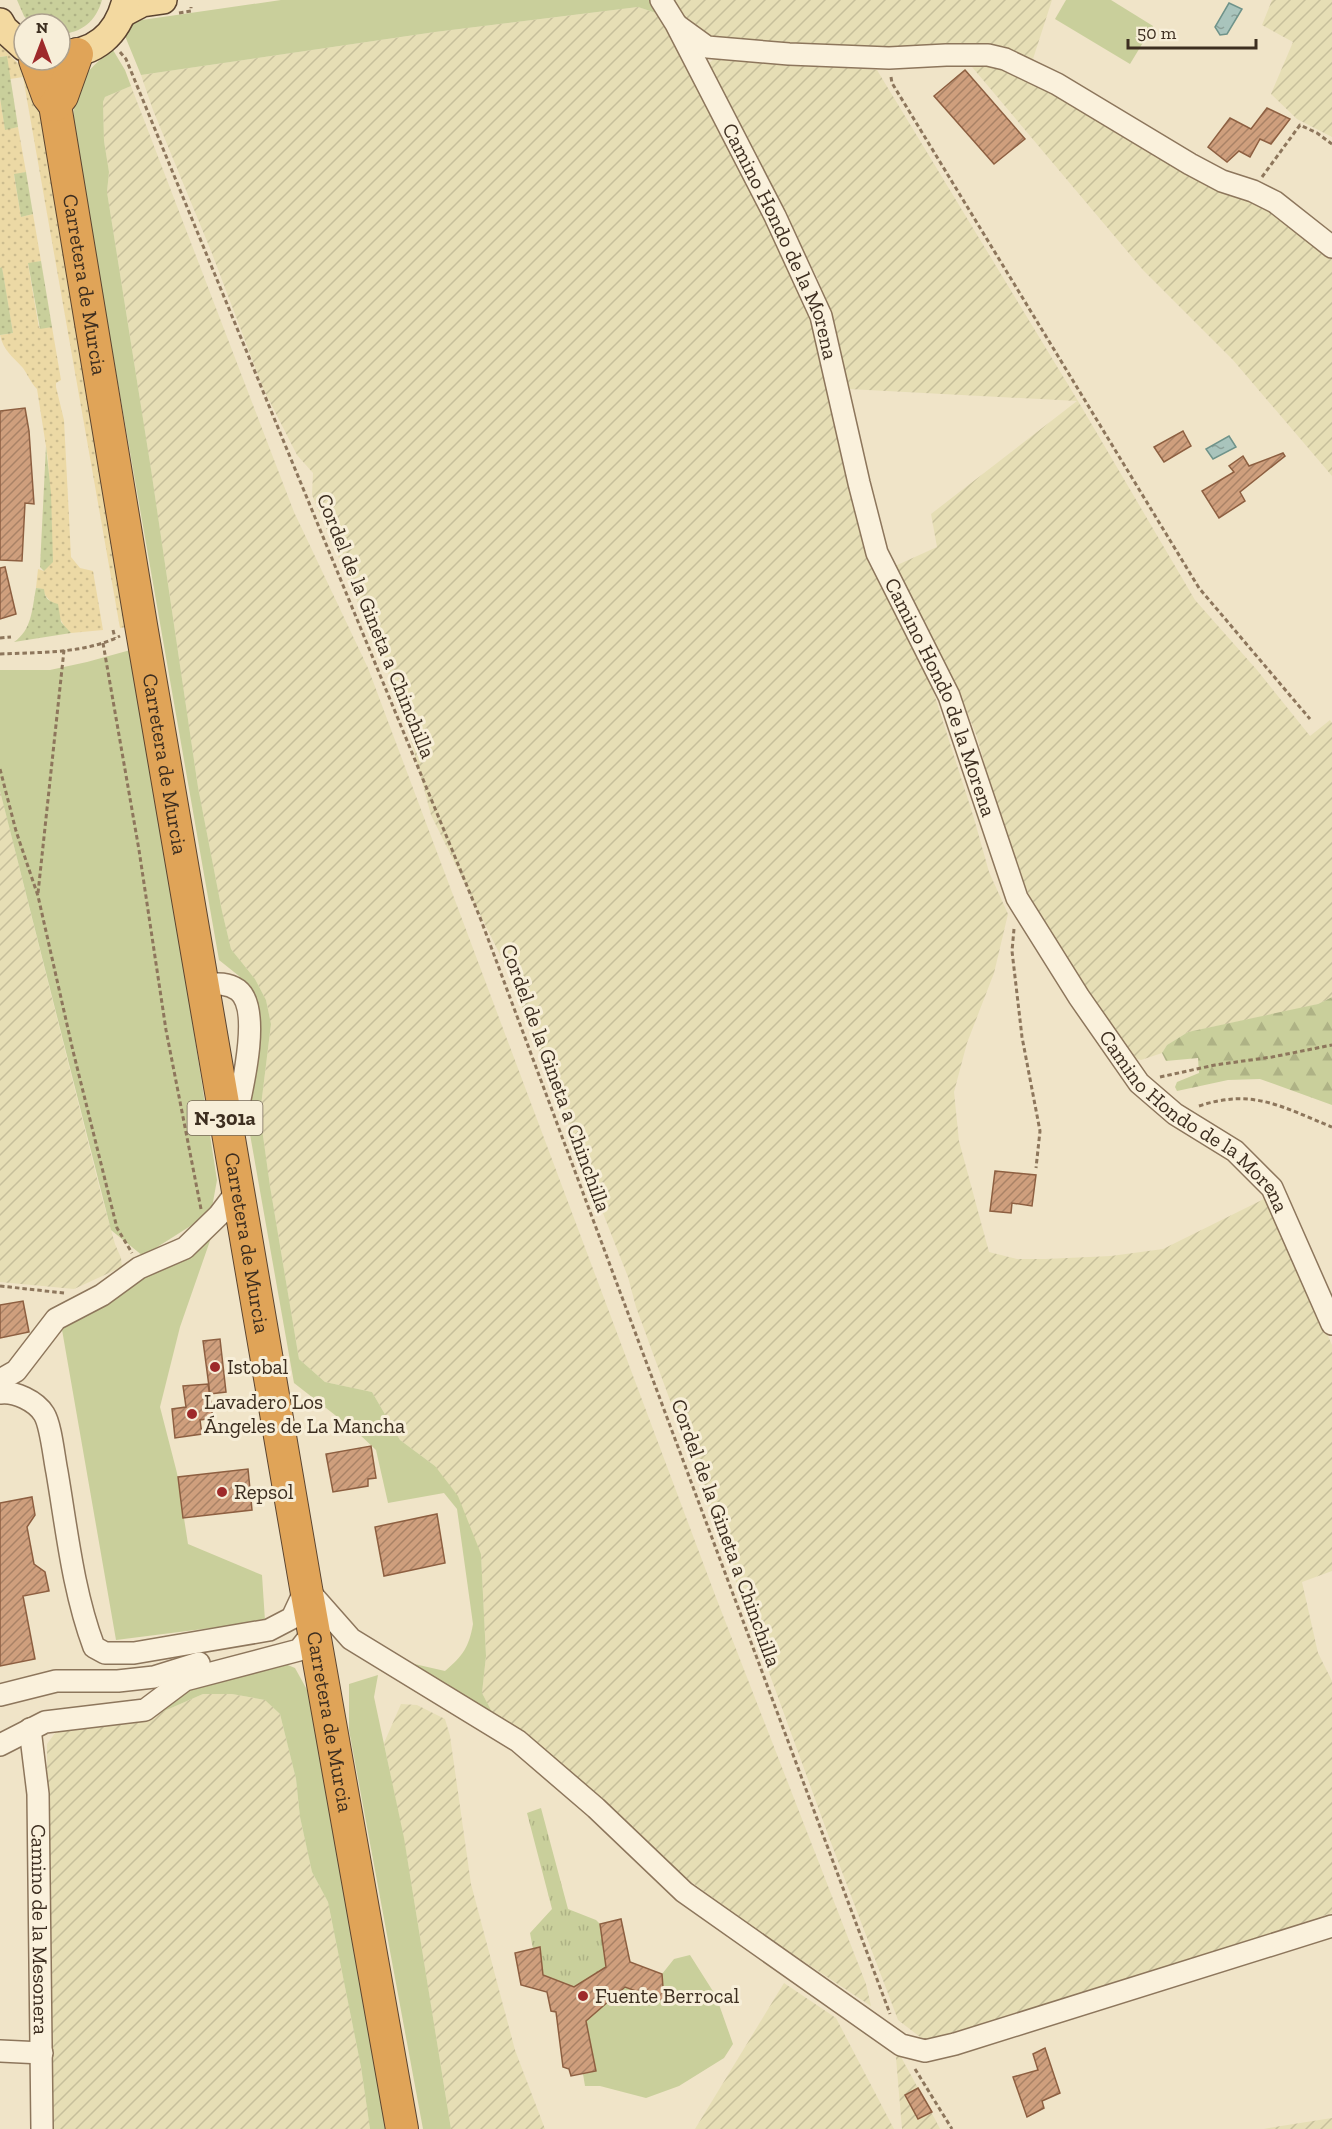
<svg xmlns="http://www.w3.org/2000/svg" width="1332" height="2129" viewBox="0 0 1332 2129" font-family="'Zilla Slab',serif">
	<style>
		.farmland { fill: url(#farmland-furrows) }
		.grass { fill: #c9cf9b }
		.forest { fill: url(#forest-firs) }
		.sand { fill: url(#sand-dots) }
		.park { fill: url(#park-tufts) }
		.garden { fill: url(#garden-dots) }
		.water { fill: url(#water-ripples); stroke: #6f938a; stroke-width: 1.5 }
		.building { fill: url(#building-hatch); stroke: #8d5f41; stroke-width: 1.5 }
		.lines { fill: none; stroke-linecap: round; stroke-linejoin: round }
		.minor-casing { stroke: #8d765c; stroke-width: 24 }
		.major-casing { stroke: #5b4430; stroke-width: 30 }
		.highway-casing { stroke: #5b4430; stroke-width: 34 }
		.path { stroke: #8d765c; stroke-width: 3; stroke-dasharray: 4.5 3; stroke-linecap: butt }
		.minor { stroke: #faf1dc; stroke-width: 21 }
		.major { stroke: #f3d9a0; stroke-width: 27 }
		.highway { stroke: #e0a458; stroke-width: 32 }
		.poi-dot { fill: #9e2a2b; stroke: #f7eed8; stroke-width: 2 }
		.labels { text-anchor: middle; stroke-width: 6; stroke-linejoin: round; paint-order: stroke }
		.shield { fill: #f7eed8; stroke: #756857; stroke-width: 1.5 }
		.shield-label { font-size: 20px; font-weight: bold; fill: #3d2e20 }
		.street-label { font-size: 21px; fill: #3d2e20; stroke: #f7eed8 }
		.poi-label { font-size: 21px; fill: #3d2e20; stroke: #f7eed8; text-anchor: start }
	</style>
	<defs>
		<pattern id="farmland-furrows" width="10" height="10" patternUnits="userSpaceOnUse" patternTransform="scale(1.5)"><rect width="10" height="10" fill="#e6deb5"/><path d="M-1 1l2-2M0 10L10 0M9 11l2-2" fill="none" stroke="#c6bf9b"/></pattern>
		<pattern id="forest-firs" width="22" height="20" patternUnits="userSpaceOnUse" patternTransform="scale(1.5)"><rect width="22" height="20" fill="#c9cf9b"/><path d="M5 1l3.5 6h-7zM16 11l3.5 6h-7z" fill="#aeb285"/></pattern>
		<pattern id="sand-dots" width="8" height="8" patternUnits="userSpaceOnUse" patternTransform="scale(1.5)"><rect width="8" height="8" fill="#ecd9a5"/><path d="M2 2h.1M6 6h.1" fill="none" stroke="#cbbb8e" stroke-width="1.8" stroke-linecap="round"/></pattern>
		<pattern id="park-tufts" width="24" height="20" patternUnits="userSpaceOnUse" patternTransform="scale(1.5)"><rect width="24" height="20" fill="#c9cf9b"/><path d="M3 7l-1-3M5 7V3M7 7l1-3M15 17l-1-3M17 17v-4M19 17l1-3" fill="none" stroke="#aeb285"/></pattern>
		<pattern id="garden-dots" width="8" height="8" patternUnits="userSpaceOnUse" patternTransform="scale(1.5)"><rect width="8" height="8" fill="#c9cf9b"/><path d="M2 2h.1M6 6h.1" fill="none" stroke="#aeb285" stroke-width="1.8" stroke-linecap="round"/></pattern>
		<pattern id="water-ripples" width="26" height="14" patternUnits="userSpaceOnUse" patternTransform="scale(1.5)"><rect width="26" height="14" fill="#a9c4bc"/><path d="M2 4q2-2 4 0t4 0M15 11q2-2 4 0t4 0" fill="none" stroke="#8ba098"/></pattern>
		<pattern id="building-hatch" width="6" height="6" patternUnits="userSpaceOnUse" patternTransform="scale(1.5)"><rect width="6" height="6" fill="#cf9f7d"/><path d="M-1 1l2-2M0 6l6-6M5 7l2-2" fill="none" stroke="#a98266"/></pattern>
	</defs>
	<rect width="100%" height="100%" fill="#f0e4c8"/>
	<g class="farmland">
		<path d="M671,0H1052L1033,59L1003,46L980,45L950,48H807L705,37L685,24Z"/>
		<path d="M1272,0H1332V137L1297,119L1271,94L1293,42L1262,25Z"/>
		<path d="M638,7L656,13L684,55L741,167L813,318L859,514L928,675L973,815L989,872L1008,914L994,973L967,1043L954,1092L959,1141L989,1252L1017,1259H1045L1111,1256L1163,1249L1266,1198L1332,1345V1571L1302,1582L1318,1653L1332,1681V1913L1033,2012L924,2040L898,2020L830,1840L636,1307L628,1277L509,973L431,815L401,703L312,495L313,473L297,455L263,388L211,251L153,110L141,75L435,32Z"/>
		<path d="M715,58L877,70L1078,401L1195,600L1257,670L1310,736L1330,720L1332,723V997L1318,1004L1303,1008L1188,1032L1167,1045L1162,1053L1141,1060L1131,1057L1088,1000L1033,905L1003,831L977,737L958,689L937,651L895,566L937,547L931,514L1077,401L849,389L833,324L818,279L706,66Z"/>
		<path d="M967,61L1008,69L1254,198L1332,255V476L1233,360L1143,270Z"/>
		<path d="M131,86L294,512L368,668L717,1600L866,1984L871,2006L768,1938L675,1870L588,1787L492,1712L482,1693L486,1656L481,1554L435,1466L400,1440L372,1392L325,1382L299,1359L270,1186L260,1114L271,1024L266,1000L255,979L231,949L222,911L198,787L151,469L107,192L109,172L104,141L103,102L105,97Z"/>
		<path d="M0,791L101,1194L115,1244L121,1258L122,1267L74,1289L0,1282Z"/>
		<path d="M203,1694H232L266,1700L280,1714L296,1779L300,1817L312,1872L328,1902L361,2067L370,2129H48L47,1744L58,1729L146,1719Z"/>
		<path d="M401,1704L417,1705L445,1719L450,1736L471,1884L515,2050L545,2129H451L407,1857L384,1743Z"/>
		<path d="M784,1983L836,2018L894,2129H695Z"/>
		<path d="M895,2046L936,2121L940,2129H902Z"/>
		<path d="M1332,2118V2129H1264L1269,2128Z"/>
	</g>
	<g class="grass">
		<path d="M281,0H652L656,13L638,7L435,32L141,75L125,36L135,21Z"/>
		<path d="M1066,0H1111L1153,26L1130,64L1055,19Z"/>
		<path d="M113,50L125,70L131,86L105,97L103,102L104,141L109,172L107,192L151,469L198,787L222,911L231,949L255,979L266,1000L271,1024L260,1114L270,1186L299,1359L325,1382L372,1392L400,1440L435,1466L458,1496L481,1554L486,1656L482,1693L492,1712L462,1700L410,1663L445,1671C463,1656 469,1647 473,1624L457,1509L444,1493L388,1503L376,1450L358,1433L294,1383L248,1123L255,999L239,976L219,960L75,138C70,96 77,75 113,50Z"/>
		<path d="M134,649L217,1180L211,1213L143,1256L111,1230L0,791V670H50L87,662Z"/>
		<path d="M212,1235L180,1327L160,1407L177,1473L188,1544L262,1575L265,1621L116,1640L61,1324Z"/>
		<path d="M283,1663L295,1668L311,1697L389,2129H370L361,2067L328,1902L312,1872L300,1817L296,1779L280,1714L265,1700L232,1694H203L146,1719L196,1681Z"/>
		<path d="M378,1675L374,1697L404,1838L451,2129H423L349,1730V1684Z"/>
		<path d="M690,1955L716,1996L733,2044L724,2058L679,2086L646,2098L600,2086H585L583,2074L596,2071L586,2021L625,1987L664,2001L662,1974L674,1959Z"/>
	</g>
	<path class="forest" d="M1332,997V1105L1260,1079L1228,1080L1177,1091L1175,1087L1177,1082L1199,1073L1198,1058L1166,1061L1162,1053L1167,1045L1188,1032L1318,1004Z"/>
	<g class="sand">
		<path d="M0,45L25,71L39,105L127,627L120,628L23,77L10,79L6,56L0,57Z"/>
		<path d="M0,98L5,129L18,127L26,172L14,175L21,217L33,214L41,261L28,264L39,328L52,327L61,380L56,383V387L64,420L71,557L80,568L93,571L103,630L71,633C61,625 60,616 54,606C50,599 45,598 43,589L36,588L38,569L44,571L52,528L48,459L37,389C31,383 28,375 23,368C13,357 3,350 0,335L13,333L2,268H0Z"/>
	</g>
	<path class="park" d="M541,1808L568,1909L596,1920L600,1924L606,1967L574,1987L543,1975L540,1948L533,1949L530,1933L552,1909L527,1813Z"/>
	<g class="garden">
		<path d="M17,0H102C96,21 82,33 60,34V24H31L24,16Z"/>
		<path d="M7,56L18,127L5,130L0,98V57Z"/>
		<path d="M26,172L33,214L21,217L14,174Z"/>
		<path d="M41,261L52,327L40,329L28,263Z"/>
		<path d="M2,267L13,333L0,335V268Z"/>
		<path d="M46,446L51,493L53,562L44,571L40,567Z"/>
		<path d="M36,588L44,589C45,599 48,601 58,604L61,622L71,633L14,642C32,630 32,609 36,588Z"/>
	</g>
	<g class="water">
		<path d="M1229,3L1242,9L1227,34L1220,35L1215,27Z"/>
		<path d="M1229,436L1236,447L1213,459L1206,449Z"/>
	</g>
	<g class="building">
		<path d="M965,70L1025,139L994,164L934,96Z"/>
		<path d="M1267,108L1290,119L1271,144L1260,139L1250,157L1239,151L1227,162L1208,147L1230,118L1251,129Z"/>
		<path d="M25,408L29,431L34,504L25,503L22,561L0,560V411Z"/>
		<path d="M1183,431L1191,446L1164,462L1154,447Z"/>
		<path d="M1283,453L1285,456L1240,492L1245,501L1219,518L1202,491L1234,472L1229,466L1243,456L1249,466Z"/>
		<path d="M5,567L16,614L0,619V568Z"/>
		<path d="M995,1171L1036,1175L1032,1206L1012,1203L1011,1213L990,1211Z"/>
		<path d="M23,1301L29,1332L0,1338V1305Z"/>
		<path d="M220,1339L226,1392L210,1394L203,1341Z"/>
		<path d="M208,1384L213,1418L200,1420L202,1434L175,1438L172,1409L186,1407L183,1386Z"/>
		<path d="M371,1446L376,1478L368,1479V1486L333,1492L326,1454Z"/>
		<path d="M248,1469L252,1510L183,1518L178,1477Z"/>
		<path d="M32,1497L35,1515L27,1527L34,1564L45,1572L49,1591L23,1596L35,1659L0,1666V1503Z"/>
		<path d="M437,1514L445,1563L384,1576L375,1527Z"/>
		<path d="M621,1919L630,1962L662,1974L664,2001L625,1987L586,2021L596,2071L571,2076L569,2069L563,2067L556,2012L551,2011L547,1992L521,1985L515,1953L540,1947L543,1975L574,1987L606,1967L600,1924Z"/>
		<path d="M1045,2048L1060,2093L1042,2101L1044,2108L1027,2117L1013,2077L1038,2070L1033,2054Z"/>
		<path d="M918,2088L932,2112L918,2119L905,2095Z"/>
	</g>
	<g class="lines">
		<defs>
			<g id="minor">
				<path id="s1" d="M661,0L676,24L775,216L821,316L859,483L877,553L949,696L1017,898L1079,997L1139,1083L1175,1114L1235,1151L1272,1188L1332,1324"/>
				<path d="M678,26L707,47L789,54L889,58L946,55H988L1005,59L1057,84L1190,164L1222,181L1253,191L1275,202L1332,247"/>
				<path d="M203,985C216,984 226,982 238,990C264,1010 239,1102 233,1131"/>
				<path d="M0,1380L16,1371L56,1319L102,1295L139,1268L185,1248L219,1215L238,1190"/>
				<path d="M0,1393C15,1391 36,1401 44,1414C51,1425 54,1458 57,1472C67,1531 73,1591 94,1647L105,1653H134L269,1630L292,1618L306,1588L351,1639L518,1741L596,1808L684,1892L901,2045L925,2051L955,2044L1332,1926"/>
				<path d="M0,1695L56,1681H118L154,1677L199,1663"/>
				<path id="s2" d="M30,1729L38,1794L42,2129"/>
				<path d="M0,1745L45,1722L145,1710L185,1680L299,1650L314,1631"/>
				<path d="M0,2051L42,2053"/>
			</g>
			<g id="major">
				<path d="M123,13L142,3L163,0"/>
				<path d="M0,22L4,29L24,47"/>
				<path d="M60,54C95,54 118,34 126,0"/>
			</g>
			<g id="highway">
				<path d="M35,60L48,96L55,105"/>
				<path id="s3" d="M55,105L141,625L306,1588L402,2129"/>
				<path d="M55,105L62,96L77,54"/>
			</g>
		</defs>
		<use href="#minor" class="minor-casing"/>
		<use href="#major" class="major-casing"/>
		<use href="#highway" class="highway-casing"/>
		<g class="path">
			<path d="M179,13L191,11V7"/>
			<path d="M120,52L126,59L481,920L890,2014"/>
			<path d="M891,77L892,83L1199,588L1310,719"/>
			<path d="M1262,177L1300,125L1317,133L1332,144"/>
			<path d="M113,630L115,638"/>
			<path d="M0,638L11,637"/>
			<path d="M103,643L139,850L166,1030L201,1209"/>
			<path d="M0,654C40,652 84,654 120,636"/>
			<path d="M0,769L16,831L38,896L73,1051L117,1228L132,1253"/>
			<path d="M38,893L64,650"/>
			<path d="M1014,929L1012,951L1022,1037L1040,1131L1036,1168"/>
			<path d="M1160,1077L1215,1065L1272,1057L1332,1045"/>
			<path d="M1199,1106C1253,1088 1282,1107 1332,1127"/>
			<path d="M0,1286L64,1293"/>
			<path d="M915,2069L952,2129"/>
		</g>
		<use href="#minor" class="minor"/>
		<use href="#major" class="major"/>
		<use href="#highway" class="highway"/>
	</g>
	<g class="poi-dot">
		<circle cx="215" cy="1367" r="6"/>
		<circle cx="192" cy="1414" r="6"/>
		<circle cx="222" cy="1492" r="6"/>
		<circle cx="583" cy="1996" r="6"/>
	</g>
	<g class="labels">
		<rect class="shield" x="187.5" y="1101" width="75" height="34" rx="4.5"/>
		<g class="shield-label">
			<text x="225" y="1125">N-301a</text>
		</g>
		<g class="street-label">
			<text dy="7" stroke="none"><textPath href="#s1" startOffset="270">Camino Hondo de la Morena</textPath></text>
			<text dy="7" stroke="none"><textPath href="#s3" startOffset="182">Carretera de Murcia</textPath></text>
			<text transform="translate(376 626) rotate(68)" y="7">Cordel de la Gineta a Chinchilla</text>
			<text dy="7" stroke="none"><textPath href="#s1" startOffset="756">Camino Hondo de la Morena</textPath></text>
			<text dy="7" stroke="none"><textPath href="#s3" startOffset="668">Carretera de Murcia</textPath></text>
			<text transform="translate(556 1078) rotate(70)" y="7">Cordel de la Gineta a Chinchilla</text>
			<text dy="7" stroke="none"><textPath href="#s1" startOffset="1260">Camino Hondo de la Morena</textPath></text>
			<text dy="7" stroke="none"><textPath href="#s3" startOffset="1154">Carretera de Murcia</textPath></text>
			<text transform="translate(726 1533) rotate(70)" y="7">Cordel de la Gineta a Chinchilla</text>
			<text dy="7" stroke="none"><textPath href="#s3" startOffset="1640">Carretera de Murcia</textPath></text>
			<text dy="7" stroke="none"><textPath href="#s2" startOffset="201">Camino de la Mesonera</textPath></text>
		</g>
		<g class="poi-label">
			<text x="227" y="1374">Istobal</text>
			<text x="204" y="1409">Lavadero Los<tspan x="204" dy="24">Ángeles de La Mancha</tspan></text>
			<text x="234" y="1499">Repsol</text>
			<text x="595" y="2003">Fuente Berrocal</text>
		</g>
	</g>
	<g transform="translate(42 42)"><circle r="28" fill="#f7eed8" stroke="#ada18e" stroke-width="1.5"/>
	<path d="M0-4.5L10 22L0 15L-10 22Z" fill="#9e2a2b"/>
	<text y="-9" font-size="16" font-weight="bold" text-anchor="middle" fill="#3d2e20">N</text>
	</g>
	<path d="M1128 39v9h128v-9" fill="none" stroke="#3d2e20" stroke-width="3"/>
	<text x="1137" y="39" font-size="18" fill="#3d2e20" stroke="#f7eed8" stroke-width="4.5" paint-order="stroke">50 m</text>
</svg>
